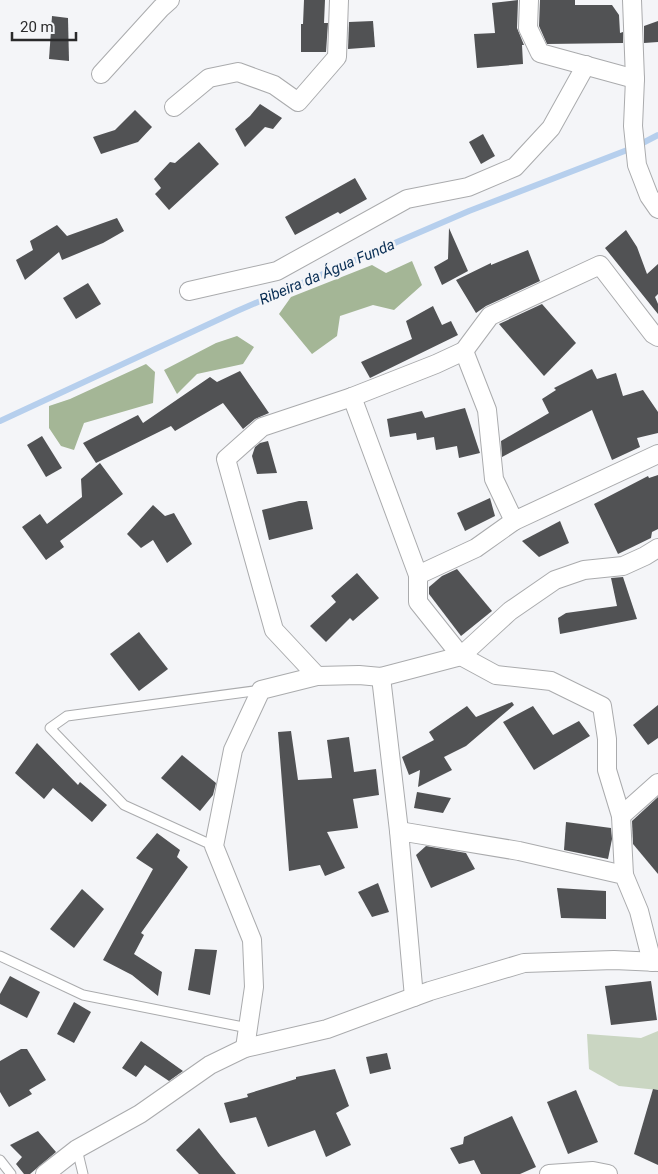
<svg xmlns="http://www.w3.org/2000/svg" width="658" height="1174" viewBox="0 0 658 1174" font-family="Roboto,sans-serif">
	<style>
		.green { fill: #cad6c2 }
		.forest { fill: #a4b696 }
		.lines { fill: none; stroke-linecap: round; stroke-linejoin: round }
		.stream { stroke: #b6cfed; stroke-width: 6 }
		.building { fill: #515254 }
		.lane-casing { stroke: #aaabad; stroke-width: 11 }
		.street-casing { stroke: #aaabad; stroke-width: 20 }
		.lane { stroke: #fff; stroke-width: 9 }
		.street { stroke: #fff; stroke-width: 18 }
		.labels { text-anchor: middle; stroke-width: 5; stroke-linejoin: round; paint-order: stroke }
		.water-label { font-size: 15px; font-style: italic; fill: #0a2f55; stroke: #f4f5f8 }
	</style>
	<rect width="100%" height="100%" fill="#f4f5f8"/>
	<path class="green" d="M658,1031V1090L619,1086L589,1069L587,1034L641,1038Z"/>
	<g class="forest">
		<path d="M412,261L422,285L394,310L373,305L340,316L337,336L312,354L279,314L291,297L372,265L386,273Z"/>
		<path d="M237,336L254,347L243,364L197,374L177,394L164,370L216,343Z"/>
		<path d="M146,364L155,372L153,403L84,423L74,450L61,446L49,428V406L70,399Z"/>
	</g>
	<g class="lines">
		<path class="stream" d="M0,421L237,311L469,211L635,147L658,135"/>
	</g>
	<g class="building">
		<path d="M304,0H325L324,23H328L326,52H301V24H303Z"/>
		<path d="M518,0L517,28L524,45H522L523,64L477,68L474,34L495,33L492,3Z"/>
		<path d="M540,0H575V5H612L619,15L620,33L623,32V43L547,44L539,26Z"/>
		<path d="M52,16L68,18L69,61L49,59Z"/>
		<path d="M373,21L375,47L348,49L349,22Z"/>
		<path d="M658,21V42L644,43V26Z"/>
		<path d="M260,104L282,118L273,129L265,127L245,147L235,129L250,116Z"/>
		<path d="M135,110L152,127L138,142L101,154L93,137L115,130Z"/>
		<path d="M483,134L495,156L481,164L469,142Z"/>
		<path d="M199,142L219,164L169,210L155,194L161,188L154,179L170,162L175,163Z"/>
		<path d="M355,178L367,199L340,214L338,212L295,235L285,217Z"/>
		<path d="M117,218L124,231L103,243L62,260L59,252L25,280L16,260L33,250L30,241L57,225L67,236Z"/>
		<path d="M449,228L468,271L442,285L434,267L448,259Z"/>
		<path d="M626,230L637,247L647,274L658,264V294L655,297L658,304V314L605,248Z"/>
		<path d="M528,250L540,281L486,306L476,313L456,280L491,263V265Z"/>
		<path d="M88,283L101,304L76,319L63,298Z"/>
		<path d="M542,304L576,343L544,376L499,324Z"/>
		<path d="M433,306L442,325L451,321L458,335L370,378L361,362L412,339L406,321Z"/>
		<path d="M592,369L597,379L616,373L623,396L643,390L658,412V433L637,438L640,447L612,460L592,410L502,457L501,441L549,413L542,399L556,390L554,388Z"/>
		<path d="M240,371L269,413L255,419L243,429L223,403L175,431L171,426L96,463L83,443L138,415L143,423L210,377L217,382Z"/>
		<path d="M465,408L480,453L459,458L457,446L436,450L434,437L417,440L416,433L390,437L387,419L422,411L425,418Z"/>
		<path d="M42,436L62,468L46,477L27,445Z"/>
		<path d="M268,441L277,473L257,474L252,456L255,447L260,443Z"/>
		<path d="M100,463L123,494L60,541L64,547L46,560L22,527L40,514L47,524L82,497L81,479Z"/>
		<path d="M658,475V529L652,532L651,538L618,554L594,504L648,476L649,478Z"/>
		<path d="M490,498L495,516L465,531L457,513Z"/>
		<path d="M299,501H307L313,529L269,540L262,510Z"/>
		<path d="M153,505L165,516L174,513L192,544L167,563L153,540L141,548L127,534Z"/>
		<path d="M560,521L569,543L539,557L522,541Z"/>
		<path d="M457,569L492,611L461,636L429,594V587L442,576Z"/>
		<path d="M357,573L379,598L353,621L350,618L326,642L310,626L336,602L331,596Z"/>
		<path d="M623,577L637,619L560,634L558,618L566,613L617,606L611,578Z"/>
		<path d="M139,632L168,669L139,691L110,654Z"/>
		<path d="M512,702L514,705L466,746L444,757L452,770L418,787L420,770L409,775L402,757L434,740L429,732L467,706L476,717Z"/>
		<path d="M658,705V738L648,745L633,725Z"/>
		<path d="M533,706L553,735L579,721L590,736L534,770L503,722Z"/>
		<path d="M291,731L298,780L332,778L327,740L349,737L354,772L376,769L379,795L353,799L358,828L327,832L345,868L325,876L320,865L289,871L278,732Z"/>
		<path d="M37,743L78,785L80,782L107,805L92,822L53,788L44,799L15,773Z"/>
		<path d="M182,755L216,783L213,795L200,811L161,778Z"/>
		<path d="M417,792L451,798L443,813L414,808Z"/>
		<path d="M658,797V874L633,844L632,821Z"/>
		<path d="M566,822L611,828L612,839L608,859L564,850Z"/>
		<path d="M157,833L180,850L177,857L188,867L141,933L144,935L134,954L162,972L158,996L132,975L103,960L153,869L136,858Z"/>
		<path d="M426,846L466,853L475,869L431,888L416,855Z"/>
		<path d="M378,883L389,912L372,917L358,892Z"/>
		<path d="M557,888L606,891V919L561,918Z"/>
		<path d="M82,889L104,909L74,948L50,929Z"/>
		<path d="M195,949L217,950L210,995L188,990Z"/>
		<path d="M10,976L40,992L27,1018L0,1004V994Z"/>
		<path d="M651,981L657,1020L611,1025L605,986Z"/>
		<path d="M74,1002L91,1012L74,1043L57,1034Z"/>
		<path d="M141,1041L183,1071L169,1081L145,1065L136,1077L122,1068Z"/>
		<path d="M21,1049H27L46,1080L29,1090L32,1094L9,1107L0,1092V1061Z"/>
		<path d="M387,1053L391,1069L370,1074L366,1057Z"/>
		<path d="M335,1069L349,1106L336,1113L351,1145L326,1157L315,1130L268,1147L256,1117L230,1123L224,1103L248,1097L247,1094L296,1079V1077Z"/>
		<path d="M653,1089L658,1090V1165L634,1154Z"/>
		<path d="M576,1090L598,1142L568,1154L547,1102Z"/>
		<path d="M512,1116L536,1167L520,1174H481L474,1160L459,1164L450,1148L463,1144L464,1137Z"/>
		<path d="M199,1128L221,1156L236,1174H199L176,1150Z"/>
		<path d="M38,1131L56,1152L30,1174H24L16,1164L22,1157L10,1145Z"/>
	</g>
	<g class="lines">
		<defs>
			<g id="lane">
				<path d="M214,846L124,805L50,728L67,716L261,690"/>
				<path d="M0,956L83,995L248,1028"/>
				<path d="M77,1149L83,1174"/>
				<path d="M0,1160L11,1174"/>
			</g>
			<g id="street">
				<path d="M529,0L528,28L540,53L635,79"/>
				<path d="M632,0L635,79L633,126L637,165L649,196L658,209"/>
				<path d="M101,74L161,8L170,0"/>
				<path d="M174,107L209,78L238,72L274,85L298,102L337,57L339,0"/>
				<path d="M189,291L277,271L407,199L468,187L515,167L551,128L586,65"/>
				<path d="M464,351L487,410L494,479L514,521L658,454"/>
				<path d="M352,397L418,575"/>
				<path d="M514,521L476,548L418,575V602L461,656L496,675L551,681L602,706L607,739V770L621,816L624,875"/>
				<path d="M317,676L274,630L226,459L262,427L352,397L436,364L464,351L490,316L600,265L653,334L658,337"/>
				<path d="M381,677L399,831"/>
				<path d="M621,816L658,783"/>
				<path d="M414,997L399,831L519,851L624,875L639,911L652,962"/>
				<path d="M245,1048L254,987L252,940L214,846L233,750L261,690L317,676L359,675L381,677L461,656L510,611L555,580L584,570L623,566L645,556L658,548"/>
				<path d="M45,1174L77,1149L140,1114L210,1065L245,1048L327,1029L430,991L524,963L614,960L658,962"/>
				<path d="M549,1174L593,1171L608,1174"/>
			</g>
		</defs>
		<use href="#lane" class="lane-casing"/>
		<use href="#street" class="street-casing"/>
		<use href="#lane" class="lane"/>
		<use href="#street" class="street"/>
	</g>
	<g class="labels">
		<g class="water-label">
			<text transform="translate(327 272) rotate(-23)" y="5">Ribeira da Água Funda</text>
		</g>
	</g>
	<path d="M12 32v8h64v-8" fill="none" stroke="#2a2a2b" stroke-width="2.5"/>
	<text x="20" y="32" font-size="15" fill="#2a2a2b" stroke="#f4f5f8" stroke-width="4" paint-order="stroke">20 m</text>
</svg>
